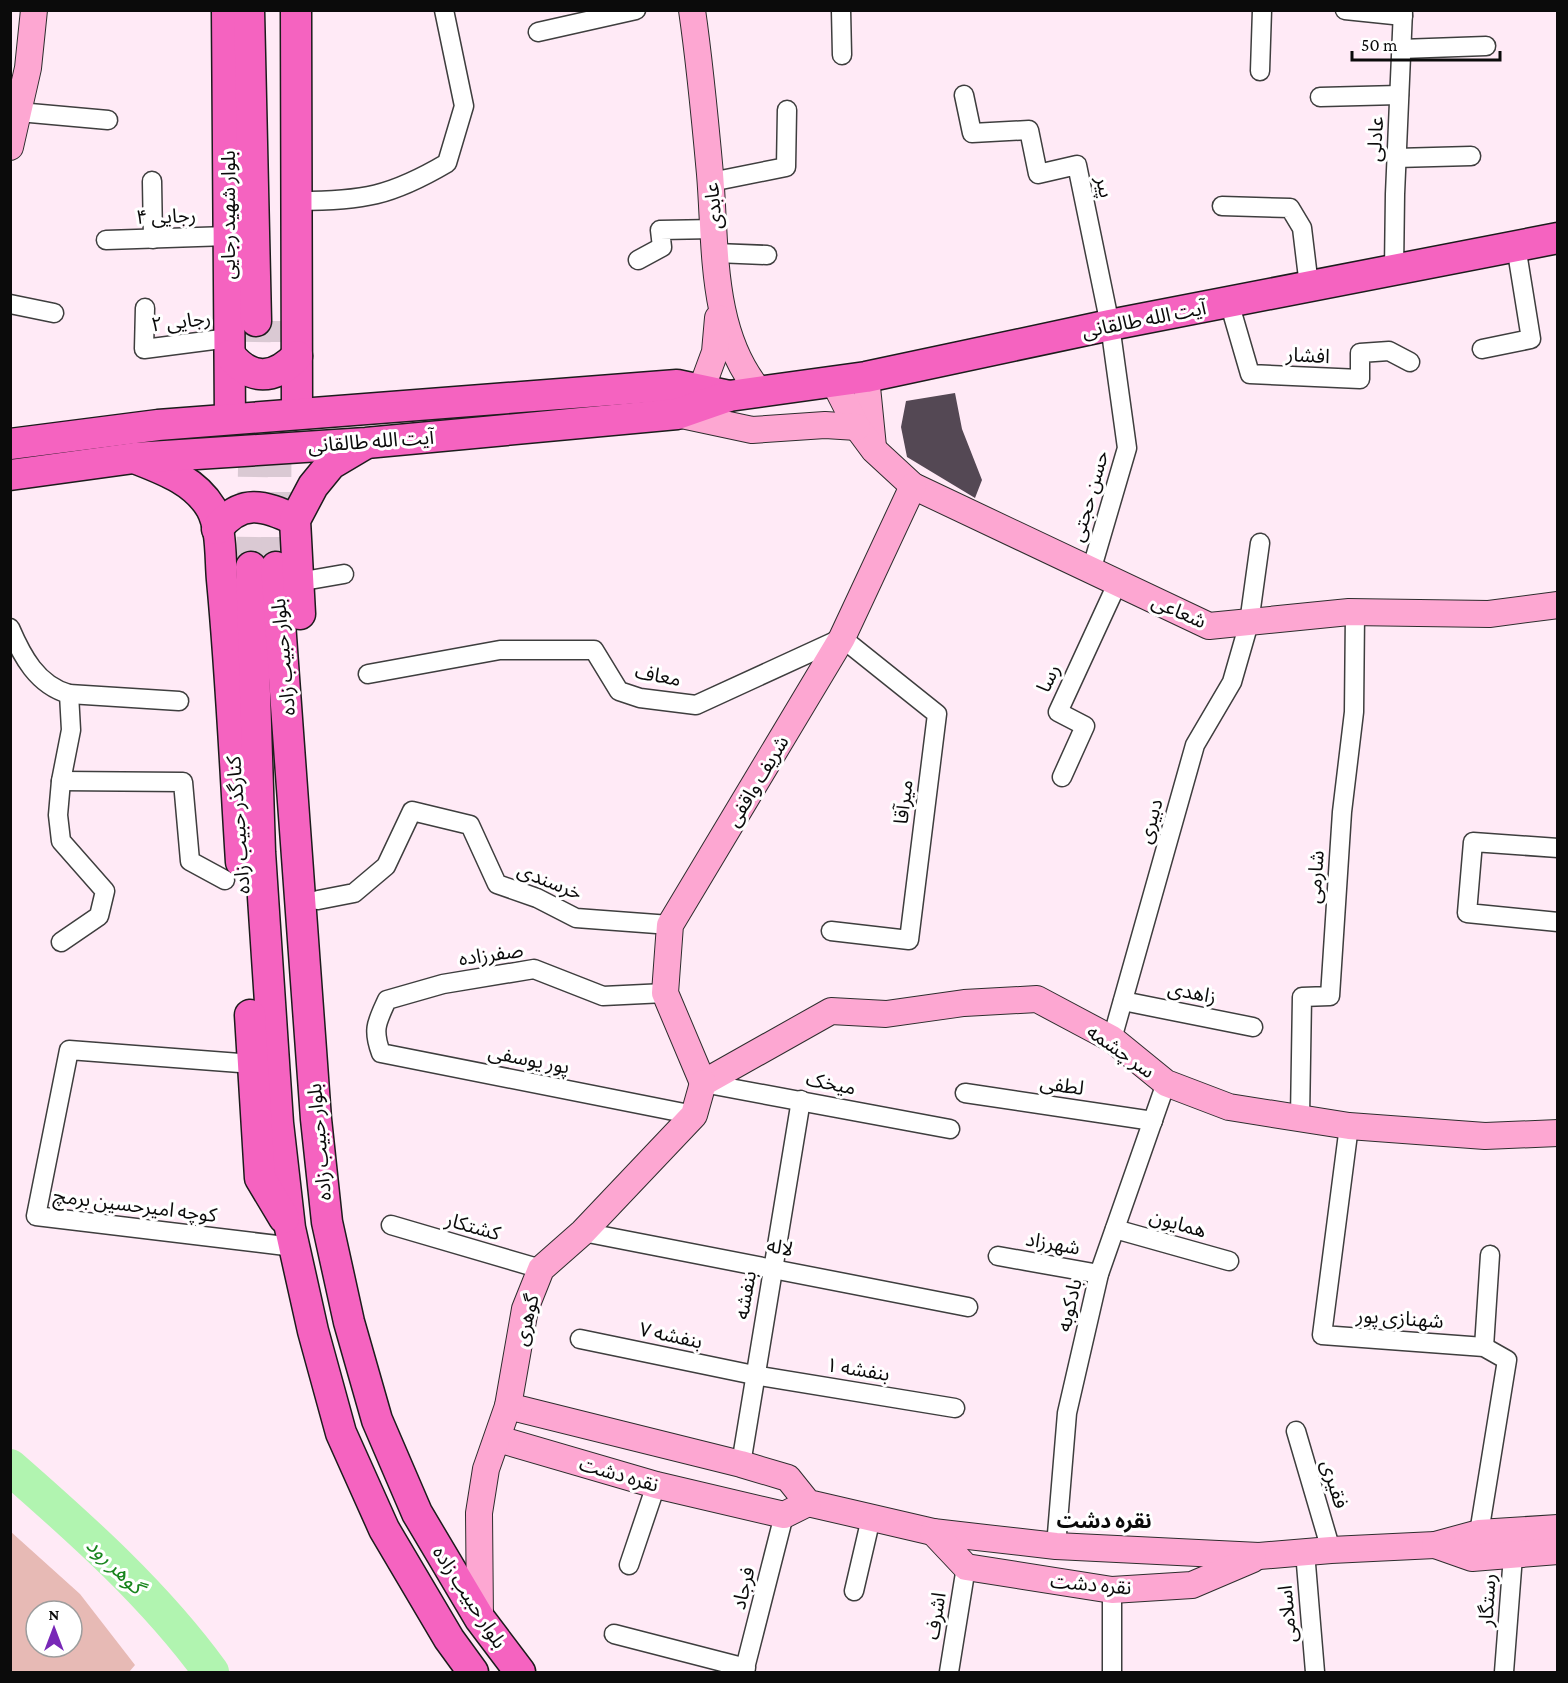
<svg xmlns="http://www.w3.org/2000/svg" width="1568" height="1683" viewBox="0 0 1568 1683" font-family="'Crimson Pro','Noto Sans Arabic',serif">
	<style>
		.green { fill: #e7bab5; fill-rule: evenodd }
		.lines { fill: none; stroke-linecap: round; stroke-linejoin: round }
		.river { stroke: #b1f4b0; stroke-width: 36 }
		.building { fill: #544854 }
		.primary-tunnel { stroke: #dac9d3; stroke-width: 30; stroke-dasharray: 30 15; stroke-linecap: butt }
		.street-casing { stroke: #3e3e3e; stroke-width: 21 }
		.secondary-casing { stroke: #2d2d2d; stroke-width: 28 }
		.primary-casing { stroke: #1c1c1c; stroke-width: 33 }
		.street { stroke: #fff; stroke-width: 18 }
		.secondary { stroke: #fda7d2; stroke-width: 26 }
		.primary { stroke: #f563c0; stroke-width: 30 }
		.labels { text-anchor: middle; stroke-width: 6; stroke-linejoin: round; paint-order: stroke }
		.street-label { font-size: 20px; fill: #0b0b0b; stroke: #fff }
		.neighbourhood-label { font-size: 21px; font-weight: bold; fill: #0b0b0b; stroke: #fff }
		.water-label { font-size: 21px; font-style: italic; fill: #18851d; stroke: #fff }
	</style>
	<rect width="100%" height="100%" fill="#ffeaf6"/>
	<path class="green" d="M10,1531L80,1594L135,1665L129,1672H11ZM36,1611H72V1647H36Z"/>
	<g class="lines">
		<path class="river" d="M10,1467C82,1530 155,1595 211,1672"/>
	</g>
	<path class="building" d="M955,393L962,429L982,480L975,498L907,457L901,427L906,401Z"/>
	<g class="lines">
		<g class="primary-tunnel">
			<path d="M251,567L256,321"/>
			<path d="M276,567L277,321"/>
		</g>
		<defs>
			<g id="street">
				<path d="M841,10L842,55"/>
				<path d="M1345,10L1403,16"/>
				<path d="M538,32L636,10"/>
				<path d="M1401,49L1486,46"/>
				<path d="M1260,71L1262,10"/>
				<path d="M964,95L972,133L1029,130L1038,174L1077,165L1110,325L1127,448L1091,571"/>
				<path d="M1320,97L1399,95"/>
				<path d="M19,112L108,120"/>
				<path d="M1396,158L1471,156"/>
				<path d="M152,181L153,239"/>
				<path d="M711,182L786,167L787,110"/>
				<path d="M298,201C363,201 391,196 447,163L464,106L444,10"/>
				<path d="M1222,206L1290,208L1302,228L1309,286"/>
				<path d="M106,240L228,236"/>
				<path d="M716,253L767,255"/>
				<path d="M638,260L662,247L660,230L715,229"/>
				<path d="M1394,270L1395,194L1403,10"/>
				<path d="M1229,302L1250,374L1360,379V353L1389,351L1410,362"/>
				<path d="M10,304L54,313"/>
				<path d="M145,308L144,349L229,338"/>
				<path d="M1482,349L1531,339L1516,246"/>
				<path d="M298,582L344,574"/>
				<path d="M10,628C22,656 37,685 69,694L71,730L61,781L58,815L61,841L105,891L99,916L61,942"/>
				<path d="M368,674L500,650H594L619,691L640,698L696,705L842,638L937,714L909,940L831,931"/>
				<path d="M69,694L179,701"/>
				<path d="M1062,777L1085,726L1058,712L1117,584"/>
				<path d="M61,781L183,782L190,861L225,880"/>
				<path d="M1558,848L1473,842L1467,913L1558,922"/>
				<path d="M318,900L354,893L386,866L412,811L470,825L497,884L537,898L576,918L670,925"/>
				<path d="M665,993L603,996L534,969L443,984L387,1000C377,1022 372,1029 381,1053L694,1115"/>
				<path d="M1123,1001L1253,1027"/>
				<path d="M1112,1039L1195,745L1232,682L1249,623L1260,543"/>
				<path d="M253,1064L69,1050L36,1216L294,1247"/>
				<path d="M703,1083L950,1129"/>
				<path d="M965,1093L1153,1121"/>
				<path d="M1300,1118L1302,997L1330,996L1342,812L1354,712L1355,613"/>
				<path d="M1349,1126L1322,1335L1484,1347L1507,1360L1479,1533"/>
				<path d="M391,1225L541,1269"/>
				<path d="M1115,1229L1229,1261"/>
				<path d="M583,1232L968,1307"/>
				<path d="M998,1256L1099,1274"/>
				<path d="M580,1339L754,1375L955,1408"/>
				<path d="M1484,1347L1490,1255"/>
				<path d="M1296,1431L1331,1550"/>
				<path d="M741,1464L801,1100"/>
				<path d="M1056,1546L1067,1413L1099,1274L1166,1083"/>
				<path d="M1305,1552L1315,1672"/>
				<path d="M629,1565L656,1485"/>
				<path d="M854,1591L871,1518"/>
				<path d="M614,1634L746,1668"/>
				<path d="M744,1672L784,1515"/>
				<path d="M949,1672L966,1567"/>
				<path d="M1112,1672V1590"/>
				<path d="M1504,1672L1514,1543"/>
			</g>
			<g id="secondary">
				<path d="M692,10C700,65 705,119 710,174C716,246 710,334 760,392"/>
				<path d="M10,147L28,68L34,10"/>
				<path d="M866,377L873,447"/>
				<path d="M834,382L857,427L874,450L913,486L1209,626L1349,612L1489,614L1558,605"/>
				<path d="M701,390L715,352L718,318"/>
				<path d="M677,414L752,430L825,425L857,427"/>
				<path d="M703,1083L831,1011L886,1014L964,1003L1037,999L1112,1039L1166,1083L1229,1107L1349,1126L1485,1136L1558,1133"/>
				<path d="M703,1083L665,993L670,925L842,638L913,486"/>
				<path d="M508,1406L741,1464L788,1478L808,1503L933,1532L1056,1546L1259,1556L1331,1550L1435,1545L1479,1533L1558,1528"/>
				<path d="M498,1439L656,1485L784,1515L808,1503"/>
				<path d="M933,1532L966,1567L1112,1590L1192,1585L1253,1559"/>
				<path d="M1435,1545L1472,1558L1558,1551"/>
				<path d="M480,1619L479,1513L486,1469L508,1406L525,1309L541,1269L583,1232L694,1115L703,1083"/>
			</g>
			<g id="primary">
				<path d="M227,10L230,419"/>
				<path d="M249,10L256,321"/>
				<path d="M296,10L297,413"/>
				<path d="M230,355C251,381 274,380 297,356"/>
				<path d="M10,444L158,425L677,385L729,396"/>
				<path d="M137,459C165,470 195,481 211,508C222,528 220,558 222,580C231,674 235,768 241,862"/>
				<path d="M10,475L134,458L366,443L677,414L729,396L866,377L1110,325L1558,238"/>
				<path d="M217,529C241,498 264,505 295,520"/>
				<path d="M251,567L260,852L278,1123L290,1228L313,1331L341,1433L384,1529L449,1639L473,1672"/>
				<path d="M276,567L316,1119L327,1222L349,1322L377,1420L417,1513L480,1619L520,1672"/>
				<path d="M300,614L295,520L313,486L331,464L363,445"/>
				<path d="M250,1015L260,1178L284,1218"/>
			</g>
		</defs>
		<use href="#street" class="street-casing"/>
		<use href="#secondary" class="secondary-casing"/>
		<use href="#primary" class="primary-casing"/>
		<use href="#street" class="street"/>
		<use href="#secondary" class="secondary"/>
		<use href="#primary" class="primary"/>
	</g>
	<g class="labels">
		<g class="street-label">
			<text transform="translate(1375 139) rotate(-87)" y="7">عادلی</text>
			<text transform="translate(1105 187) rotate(78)" y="7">پیر</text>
			<text transform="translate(713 206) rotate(-95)" y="7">عابدی</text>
			<text transform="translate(228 215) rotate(-90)" y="7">بلوار شهید رجایی</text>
			<text transform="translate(166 216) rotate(-2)" y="7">رجایی ۴</text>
			<text transform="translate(1144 319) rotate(-11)" y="7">آیت الله طالقانی</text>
			<text transform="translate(181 321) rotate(-7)" y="7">رجایی ۲</text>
			<text transform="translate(1308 355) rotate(3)" y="7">افشار</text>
			<text transform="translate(371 441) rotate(-4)" y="7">آیت الله طالقانی</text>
			<text transform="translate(1089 496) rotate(-74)" y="7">حسن حجتی</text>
			<text transform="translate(1179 611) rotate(23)" y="7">شعاعی</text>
			<text transform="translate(283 657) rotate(-95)" y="7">بلوار حبیب زاده</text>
			<text transform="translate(658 675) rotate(11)" y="7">معاف</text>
			<text transform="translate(1048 678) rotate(-65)" y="7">رسا</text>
			<text transform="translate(757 781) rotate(-59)" y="7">شریف واقفی</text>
			<text transform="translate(903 802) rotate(-83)" y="7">میرآقا</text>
			<text transform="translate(1150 821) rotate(-74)" y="7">دبیری</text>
			<text transform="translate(238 825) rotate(-94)" y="7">کنارگذر حبیب زاده</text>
			<text transform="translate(1315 877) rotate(-86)" y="7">شارمی</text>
			<text transform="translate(550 881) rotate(22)" y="7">خرسندی</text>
			<text transform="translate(491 954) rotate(-8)" y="7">صفرزاده</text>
			<text transform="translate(1192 992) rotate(11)" y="7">زاهدی</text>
			<text transform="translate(1121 1051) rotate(35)" y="7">سر چشمه</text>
			<text transform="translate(529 1059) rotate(11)" y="7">پور یوسفی</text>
			<text transform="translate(831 1083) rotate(11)" y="7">میخک</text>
			<text transform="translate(1062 1085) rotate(8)" y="7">لطفی</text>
			<text transform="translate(319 1142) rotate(-95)" y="7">بلوار حبیب زاده</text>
			<text transform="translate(135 1205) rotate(7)" y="7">کوچه امیرحسین برمچ</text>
			<text transform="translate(1178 1223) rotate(16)" y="7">همایون</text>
			<text transform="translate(473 1226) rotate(16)" y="7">کشتکار</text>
			<text transform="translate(1053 1243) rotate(10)" y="7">شهرزاد</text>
			<text transform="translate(780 1247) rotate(11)" y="7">لاله</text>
			<text transform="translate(745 1295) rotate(-80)" y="7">بنفشه</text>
			<text transform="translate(1069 1305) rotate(-77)" y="7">بادکوبه</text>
			<text transform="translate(1400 1318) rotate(4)" y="7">شهنازی پور</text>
			<text transform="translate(526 1320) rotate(-76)" y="7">گوهری</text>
			<text transform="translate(671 1335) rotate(12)" y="7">بنفشه ۷</text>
			<text transform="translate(858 1369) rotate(9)" y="7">بنفشه ۱</text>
			<text transform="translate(619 1474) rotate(16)" y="7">نقره دشت</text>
			<text transform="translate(1335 1484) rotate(73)" y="7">فقیری</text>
			<text transform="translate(1091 1584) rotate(5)" y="7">نقره دشت</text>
			<text transform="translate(743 1588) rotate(-76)" y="7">فرجاد</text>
			<text transform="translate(470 1597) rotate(57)" y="7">بلوار حبیب زاده</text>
			<text transform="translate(1487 1600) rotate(-86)" y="7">رستگار</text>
			<text transform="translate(1287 1614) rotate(-95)" y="7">اسلامی</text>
			<text transform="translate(935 1616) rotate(-81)" y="7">اشرف</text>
		</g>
		<g class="neighbourhood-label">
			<text x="1104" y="1528">نقره دشت</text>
		</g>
		<g class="water-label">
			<text transform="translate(115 1566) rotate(44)" y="7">گوهر رود</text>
		</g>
	</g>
	<rect width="1568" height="1683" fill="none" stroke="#0b0b0b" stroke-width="24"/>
	<g transform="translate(54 1629)"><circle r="28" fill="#ffffff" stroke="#9d9d9d" stroke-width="1.5"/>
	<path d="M0-4.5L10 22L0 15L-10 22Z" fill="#7828b7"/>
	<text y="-9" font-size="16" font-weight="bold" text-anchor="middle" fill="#0b0b0b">N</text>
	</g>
	<path d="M1352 51v9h148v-9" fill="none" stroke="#0b0b0b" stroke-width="3"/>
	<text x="1361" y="51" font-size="18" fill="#0b0b0b" stroke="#ffffff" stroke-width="4.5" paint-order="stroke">50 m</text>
</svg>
